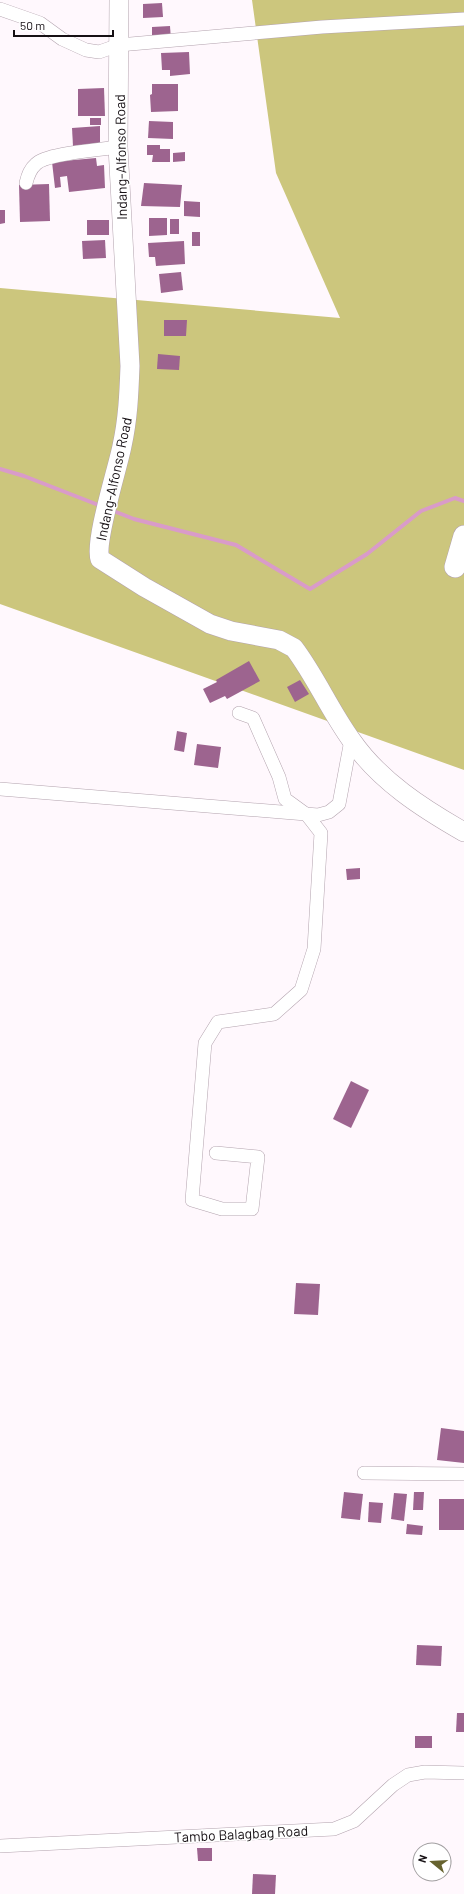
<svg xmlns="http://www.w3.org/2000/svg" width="464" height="1894" viewBox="0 0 464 1894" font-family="Barlow,sans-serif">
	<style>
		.forest { fill: #ccc67d }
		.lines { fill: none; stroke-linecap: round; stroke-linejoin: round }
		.stream { stroke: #d99bc9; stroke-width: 4 }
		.building { fill: #9d648f }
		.street-casing { stroke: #b3a3ae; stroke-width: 14 }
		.secondary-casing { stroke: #b3a3ae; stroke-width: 20 }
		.primary-casing { stroke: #b3a3ae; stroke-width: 22 }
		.street { stroke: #fff; stroke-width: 13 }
		.secondary { stroke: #fff; stroke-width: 19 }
		.primary { stroke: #fff; stroke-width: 21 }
		.labels { text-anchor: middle; stroke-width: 3; stroke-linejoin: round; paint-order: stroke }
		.street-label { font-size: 14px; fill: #161014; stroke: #fff }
	</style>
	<rect width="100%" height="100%" fill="#fff8fd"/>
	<path class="forest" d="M252,0H464V770L0,604V288L340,318L276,173Z"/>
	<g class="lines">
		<g class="stream">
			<path d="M0,469L24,476L101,506"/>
			<path d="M111,510L134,519L236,545L310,589L367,554L421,511L455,498L464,501"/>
		</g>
	</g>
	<g class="building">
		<path d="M162,3L163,17L143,18V4Z"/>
		<path d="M170,26L171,40H152V27Z"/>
		<path d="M189,52L190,74L170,76V70H162L161,53Z"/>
		<path d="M152,84H178V111L151,112L150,95L152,94Z"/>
		<path d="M104,88L105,116H78V89Z"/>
		<rect x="90" y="118" width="11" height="7"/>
		<path d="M149,121L173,122V139L148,138Z"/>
		<path d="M100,126V145L73,146L72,128Z"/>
		<path d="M147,145H160V149H170V162H152L153,155H147Z"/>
		<path d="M185,152V161L173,162V153Z"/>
		<path d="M96,158L97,166L104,165L105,188L69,192L67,176L60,177L61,187L55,188L52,162Z"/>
		<path d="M144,183L182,185L180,207L141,206Z"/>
		<path d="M49,184L50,221L20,222L19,185Z"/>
		<path d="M184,201L200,202V217L184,216Z"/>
		<path d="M0,210H5V223L0,224Z"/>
		<path d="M149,218H167V235L149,236Z"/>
		<rect x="170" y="219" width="9" height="15"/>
		<rect x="87" y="220" width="22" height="15"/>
		<rect x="192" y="232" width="8" height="14"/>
		<path d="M105,240L106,258L83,259L82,241Z"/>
		<path d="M184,241L185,264L156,266L155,257H149L148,243Z"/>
		<path d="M181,272L183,290L161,293L159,274Z"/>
		<path d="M164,320H187L186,336H164Z"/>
		<path d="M158,354L180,356L179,370L157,369Z"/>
		<path d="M249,661L260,681L227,699L225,696L210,703L203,689L217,682L216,680Z"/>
		<path d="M300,680L309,694L295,702L287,687Z"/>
		<path d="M177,731L187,733L184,752L174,750Z"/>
		<path d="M197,744L221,747L218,768L194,765Z"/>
		<path d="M360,868V879L347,880L346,869Z"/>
		<path d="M351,1081L369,1090L351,1128L333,1119Z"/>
		<path d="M296,1283L320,1284L318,1315L294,1314Z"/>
		<path d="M441,1428L464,1431V1463L437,1460Z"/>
		<path d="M344,1492L363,1494L360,1520L341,1518Z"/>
		<path d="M414,1492H424L423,1510H413Z"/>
		<path d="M394,1493L407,1494L404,1521L391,1519Z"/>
		<rect x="439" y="1499" width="25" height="31"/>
		<path d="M369,1502L383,1503L381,1523L368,1522Z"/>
		<path d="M407,1524L423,1526L422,1535L406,1534Z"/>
		<path d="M417,1645L442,1646L441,1666L416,1665Z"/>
		<path d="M457,1713H464V1732H456Z"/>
		<rect x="415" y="1736" width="17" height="12"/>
		<path d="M197,1848H212V1861H198Z"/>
		<path d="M253,1874L276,1875L275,1894H252Z"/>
	</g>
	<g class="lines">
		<defs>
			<g id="street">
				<path d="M0,9L40,23L62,39L86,50L99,52L119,45L322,27L464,19"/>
				<path d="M26,183C28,175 30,169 36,164C47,153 100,150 118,147"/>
				<path d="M0,789L318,815L329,812L339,804L351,740"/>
				<path d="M216,1153L258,1157L252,1209H222L192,1200L205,1043L218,1022L274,1014L301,990L314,949L321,833L307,815L285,799L279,777L253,718L239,713"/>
				<path d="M364,1473L464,1474"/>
				<path d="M0,1846L334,1829L354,1821L393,1785L408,1775L425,1772L464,1773"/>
			</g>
			<path id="secondary" d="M119,0L118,147L130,366C129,393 128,419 122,446C118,467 94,542 100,559L144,587L210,624L231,631L279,640L294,648C316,677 330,711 352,741C380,781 422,808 464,832"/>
			<path id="primary" d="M455,567L464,536"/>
		</defs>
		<use href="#street" class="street-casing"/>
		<use href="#secondary" class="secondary-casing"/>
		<use href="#primary" class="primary-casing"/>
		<use href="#street" class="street"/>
		<use href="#secondary" class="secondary"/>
		<use href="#primary" class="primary"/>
	</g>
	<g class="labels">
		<g class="street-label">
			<text transform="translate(121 157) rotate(-91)" y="5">Indang-Alfonso Road</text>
			<text transform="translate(114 479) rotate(-78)" y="5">Indang-Alfonso Road</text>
			<text transform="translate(241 1834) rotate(-3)" y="5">Tambo Balagbag Road</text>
		</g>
	</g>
	<g transform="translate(432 1862) rotate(288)"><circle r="19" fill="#ffffff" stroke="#a29fa1"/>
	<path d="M0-3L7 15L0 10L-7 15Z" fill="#66622e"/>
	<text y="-6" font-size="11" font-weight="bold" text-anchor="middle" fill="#161014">N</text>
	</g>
	<path d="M14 30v6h99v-6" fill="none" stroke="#161014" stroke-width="2"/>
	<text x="20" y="30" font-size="12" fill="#161014" stroke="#ffffff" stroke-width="3" paint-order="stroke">50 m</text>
</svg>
